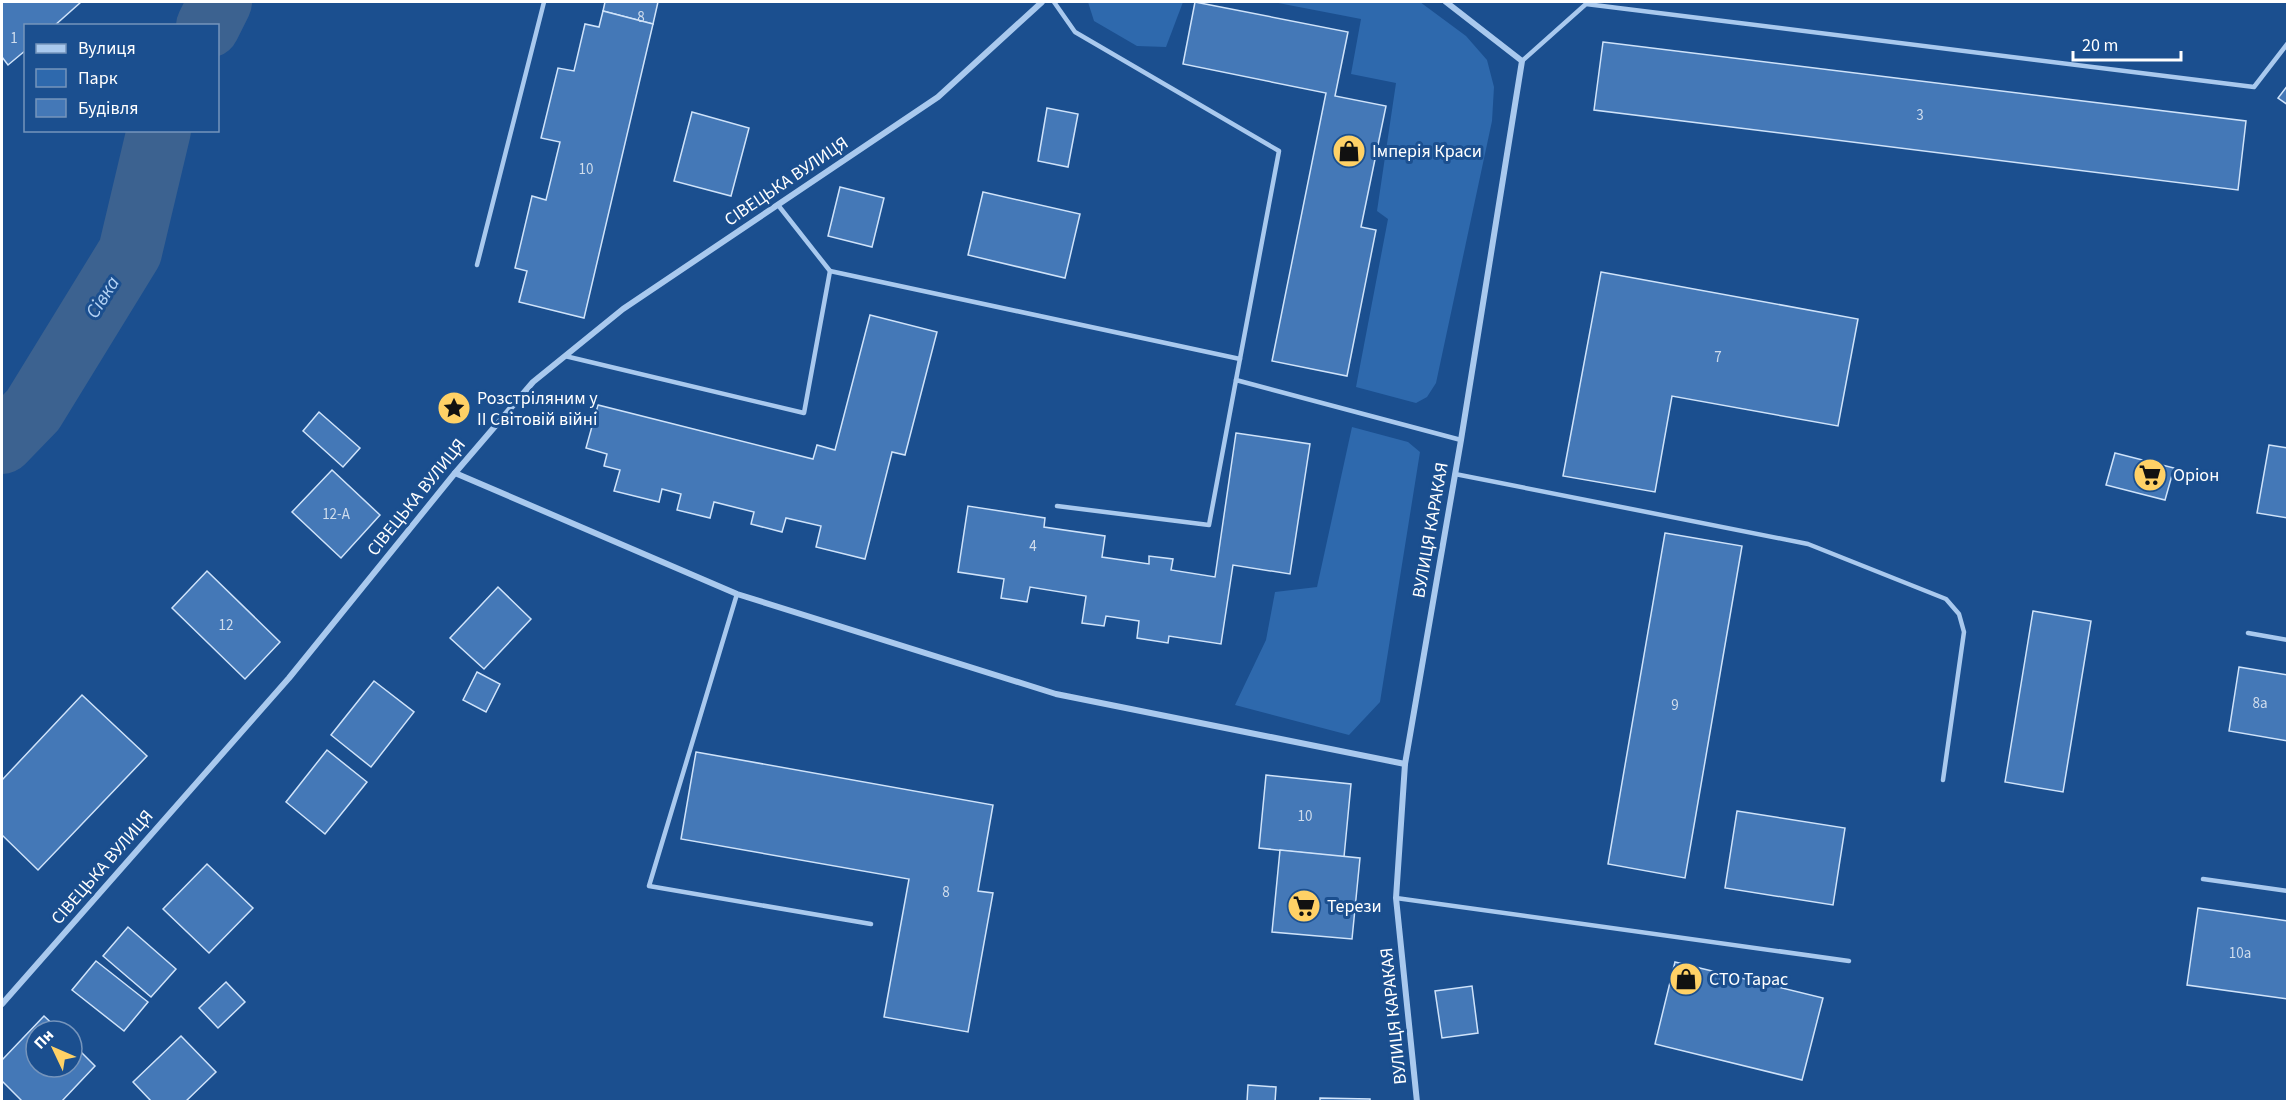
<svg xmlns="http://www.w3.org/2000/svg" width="2289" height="1103" viewBox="0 0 2289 1103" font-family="'Source Sans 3',sans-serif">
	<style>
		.green { fill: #2e69ad }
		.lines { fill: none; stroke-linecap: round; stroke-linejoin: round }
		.river { stroke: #3c6290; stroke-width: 64 }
		.building { fill: #4478b7; stroke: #cfe3fa; stroke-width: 1.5 }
		.service { stroke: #a9c9ee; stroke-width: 4.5 }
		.minor { stroke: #a9c9ee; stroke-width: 6 }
		.labels { text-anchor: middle; stroke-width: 6; stroke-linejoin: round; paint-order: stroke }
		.number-label { font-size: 15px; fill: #d0dded }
		.poi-label { font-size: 18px; fill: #fff; stroke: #1b4f8f; text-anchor: start }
		.street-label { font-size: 18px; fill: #fff; stroke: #1b4f8f }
		.water-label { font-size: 20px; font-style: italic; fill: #b5d3f5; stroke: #1b4f8f }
	</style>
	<rect width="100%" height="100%" fill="#1b4f8f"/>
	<g class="green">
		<path d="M1088,2H1183L1166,47L1137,46L1094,21Z"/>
		<path d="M1273,2H1420L1466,36L1487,60L1494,87L1492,121L1436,383L1427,397L1416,403L1356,387L1388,219L1377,211L1396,83L1351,74L1361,19Z"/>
		<path d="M1352,427L1408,442L1420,452L1380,702L1349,735L1235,705L1266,640L1275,592L1317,587Z"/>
	</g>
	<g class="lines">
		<g class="river">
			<path d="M208,26L220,2"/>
			<path d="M2,442L33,410L130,252L159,130"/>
		</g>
	</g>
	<g class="building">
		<path d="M2,2H81L54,26H26V50L8,65L2,57Z"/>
		<path d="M605,2H658L653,24L603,11Z"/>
		<path d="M1195,2L1348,32L1335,96L1386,106L1361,227L1376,230L1347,376L1272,361L1326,93L1183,64Z"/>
		<path d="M603,11L653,24L584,318L519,302L527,271L515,268L532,196L546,200L560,142L541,138L558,68L574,71L585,24L599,27Z"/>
		<path d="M1603,42L2246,121L2238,190L1594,110Z"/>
		<path d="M2288,85V105L2278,98Z"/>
		<path d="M1047,108L1078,114L1068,167L1038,161Z"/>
		<path d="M692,112L749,128L731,196L674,181Z"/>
		<path d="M840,187L884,198L872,247L828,236Z"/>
		<path d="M983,192L1080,214L1065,278L968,255Z"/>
		<path d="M1601,272L1858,319L1838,426L1672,396L1655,492L1563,476Z"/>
		<path d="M870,315L937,332L905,455L892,452L865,559L816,547L821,526L786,518L782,532L751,524L754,512L714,502L710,518L677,510L681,494L662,489L659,502L614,491L620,470L604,466L607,454L586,448L598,405L813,459L817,445L835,450Z"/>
		<path d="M319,412L360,448L343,467L303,431Z"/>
		<path d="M1236,433L1310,444L1290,574L1233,565L1221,644L1169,636L1168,643L1137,638L1139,621L1106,616L1104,626L1082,623L1086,596L1030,587L1027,602L1001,598L1004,579L958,572L968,506L1045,518L1044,527L1105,536L1102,557L1149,564V556L1173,559L1171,570L1215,577Z"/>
		<path d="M2269,445L2288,448V518L2257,513Z"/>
		<path d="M2115,453L2174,468L2165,500L2106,485Z"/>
		<path d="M332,470L380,515L341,558L292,512Z"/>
		<path d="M1665,533L1742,546L1685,878L1608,864Z"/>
		<path d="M207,571L280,642L245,679L172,608Z"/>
		<path d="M498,587L531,619L484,669L450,638Z"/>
		<path d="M2033,611L2091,621L2063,792L2005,782Z"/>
		<path d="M2239,667L2288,675V741L2229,731Z"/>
		<path d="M477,672L500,684L486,712L463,700Z"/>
		<path d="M374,681L414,712L371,767L331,735Z"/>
		<path d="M82,695L147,756L38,870L2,835V780Z"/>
		<path d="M327,750L367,782L325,834L286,802Z"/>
		<path d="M696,752L993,805L978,891L993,893L968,1032L884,1017L909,879L681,839Z"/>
		<path d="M1266,775L1351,784L1344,857L1259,848Z"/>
		<path d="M1737,811L1845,828L1833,905L1725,888Z"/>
		<path d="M1280,850L1360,858L1352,939L1272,932Z"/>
		<path d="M207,864L253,908L209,953L163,909Z"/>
		<path d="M2198,908L2288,921V999L2187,985Z"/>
		<path d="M128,927L176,969L151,997L103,956Z"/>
		<path d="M96,961L148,1002L124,1031L72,990Z"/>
		<path d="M1675,962L1823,998L1802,1080L1655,1044Z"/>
		<path d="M226,982L245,1002L218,1028L199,1008Z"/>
		<path d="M1472,986L1478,1033L1442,1038L1435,991Z"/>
		<path d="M44,1016L60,1031H36V1067H72V1043L95,1066L61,1102H23L2,1081V1060Z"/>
		<path d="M181,1036L216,1072L185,1102H152L133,1082Z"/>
		<path d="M1248,1085L1276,1087L1275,1102H1247Z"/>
		<path d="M1320,1098L1370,1099V1102H1320Z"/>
	</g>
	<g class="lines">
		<g class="service">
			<path d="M1054,2L1075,32L1279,151L1236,380"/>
			<path d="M1522,61L1586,4L2254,87L2288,43"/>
			<path d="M477,265L544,2"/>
			<path d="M830,271L1240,359"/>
			<path d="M565,356L804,413L830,271L778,205"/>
			<path d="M1455,474L1808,544L1946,599L1959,614L1964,632L1943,780"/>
			<path d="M1057,506L1209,525L1236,380L1461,440"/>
			<path d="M737,594L649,886L871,924"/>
			<path d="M2248,633L2288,640"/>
			<path d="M2203,879L2288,891"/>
			<path d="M1396,898L1849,961"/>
		</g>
		<g class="minor">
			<path d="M455,473L737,594L1056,694L1405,764"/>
			<path d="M2,1004L289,678L455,473L533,382L623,309L938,97L1042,2"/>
			<path d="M1417,1102L1396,898L1405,764L1461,440L1522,61L1446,2"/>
		</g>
	</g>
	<defs>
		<symbol id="shop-disc" viewBox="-11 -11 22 22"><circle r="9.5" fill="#ffd166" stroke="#1b4f8f"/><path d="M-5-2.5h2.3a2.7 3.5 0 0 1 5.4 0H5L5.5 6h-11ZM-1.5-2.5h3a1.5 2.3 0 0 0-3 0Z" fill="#111"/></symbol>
		<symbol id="sight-disc" viewBox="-11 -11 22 22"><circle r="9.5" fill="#ffd166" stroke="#1b4f8f"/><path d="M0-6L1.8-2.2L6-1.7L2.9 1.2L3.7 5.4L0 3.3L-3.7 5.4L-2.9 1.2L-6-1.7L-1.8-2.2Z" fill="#111"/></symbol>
		<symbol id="supermarket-disc" viewBox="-11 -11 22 22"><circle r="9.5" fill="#ffd166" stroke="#1b4f8f"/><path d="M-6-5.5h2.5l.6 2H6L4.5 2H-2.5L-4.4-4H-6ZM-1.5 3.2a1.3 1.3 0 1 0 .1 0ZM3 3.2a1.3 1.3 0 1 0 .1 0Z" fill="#111"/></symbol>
	</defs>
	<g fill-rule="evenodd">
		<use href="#shop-disc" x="1330" y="132" width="38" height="38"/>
		<use href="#sight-disc" x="435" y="389" width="38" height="38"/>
		<use href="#supermarket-disc" x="2131" y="456" width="38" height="38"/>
		<use href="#supermarket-disc" x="1285" y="887" width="38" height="38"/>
		<use href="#shop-disc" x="1667" y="960" width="38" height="38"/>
	</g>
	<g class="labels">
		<g class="number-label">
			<text x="641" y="22">8</text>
			<text x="14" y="43">1</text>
			<text x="1920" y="120">3</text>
			<text x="586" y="174">10</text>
			<text x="1718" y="362">7</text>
			<text x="336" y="519">12-А</text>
			<text x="1033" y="551">4</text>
			<text x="226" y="630">12</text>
			<text x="2260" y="708">8а</text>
			<text x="1675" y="710">9</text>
			<text x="1305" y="821">10</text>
			<text x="946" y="897">8</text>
			<text x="2240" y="958">10а</text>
		</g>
		<g class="poi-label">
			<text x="1372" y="157">Імперія Краси</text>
			<text x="477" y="404">Розстріляним у<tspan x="477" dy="21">II Світовій війні</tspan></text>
			<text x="2173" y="481">Оріон</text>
			<text x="1327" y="912">Терези</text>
			<text x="1709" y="985">СТО Тарас</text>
		</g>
		<g class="street-label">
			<text transform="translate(786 181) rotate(-34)" y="6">СІВЕЦЬКА ВУЛИЦЯ</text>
			<text transform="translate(416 497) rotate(-51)" y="6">СІВЕЦЬКА ВУЛИЦЯ</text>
			<text transform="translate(1430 530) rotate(-80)" y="6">ВУЛИЦЯ КАРАКАЯ</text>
			<text transform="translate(102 867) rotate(-49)" y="6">СІВЕЦЬКА ВУЛИЦЯ</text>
			<text transform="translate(1393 1016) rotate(-96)" y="6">ВУЛИЦЯ КАРАКАЯ</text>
		</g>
		<g class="water-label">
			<text transform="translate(102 297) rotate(-58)" y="7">Сівка</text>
		</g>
	</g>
	<rect width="2289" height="1103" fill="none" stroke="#ffffff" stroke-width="6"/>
	<rect x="24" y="24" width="195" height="108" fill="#1b4f8f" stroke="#7695bc" stroke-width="1.5"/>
	<rect x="36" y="44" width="30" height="9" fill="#a9c9ee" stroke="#7695bc" stroke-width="1.5"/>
	<text x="78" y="54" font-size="18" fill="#ffffff">Вулиця</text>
	<rect x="36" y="69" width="30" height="18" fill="#2e69ad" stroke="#7695bc" stroke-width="1.5"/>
	<text x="78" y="84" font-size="18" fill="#ffffff">Парк</text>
	<rect x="36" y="99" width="30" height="18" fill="#4478b7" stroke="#7695bc" stroke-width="1.5"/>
	<text x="78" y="114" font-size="18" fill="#ffffff">Будівля</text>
	<g transform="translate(54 1049) rotate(314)"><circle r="28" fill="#1b4f8f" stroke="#7695bc" stroke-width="1.5"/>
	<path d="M0-4.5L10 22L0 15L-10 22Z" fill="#ffd166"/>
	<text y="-9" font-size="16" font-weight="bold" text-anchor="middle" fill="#ffffff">Пн</text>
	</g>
	<path d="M2073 51v9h108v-9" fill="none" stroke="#ffffff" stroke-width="3"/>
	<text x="2082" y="51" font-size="18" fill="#ffffff" stroke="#1b4f8f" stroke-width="4.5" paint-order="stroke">20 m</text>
</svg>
